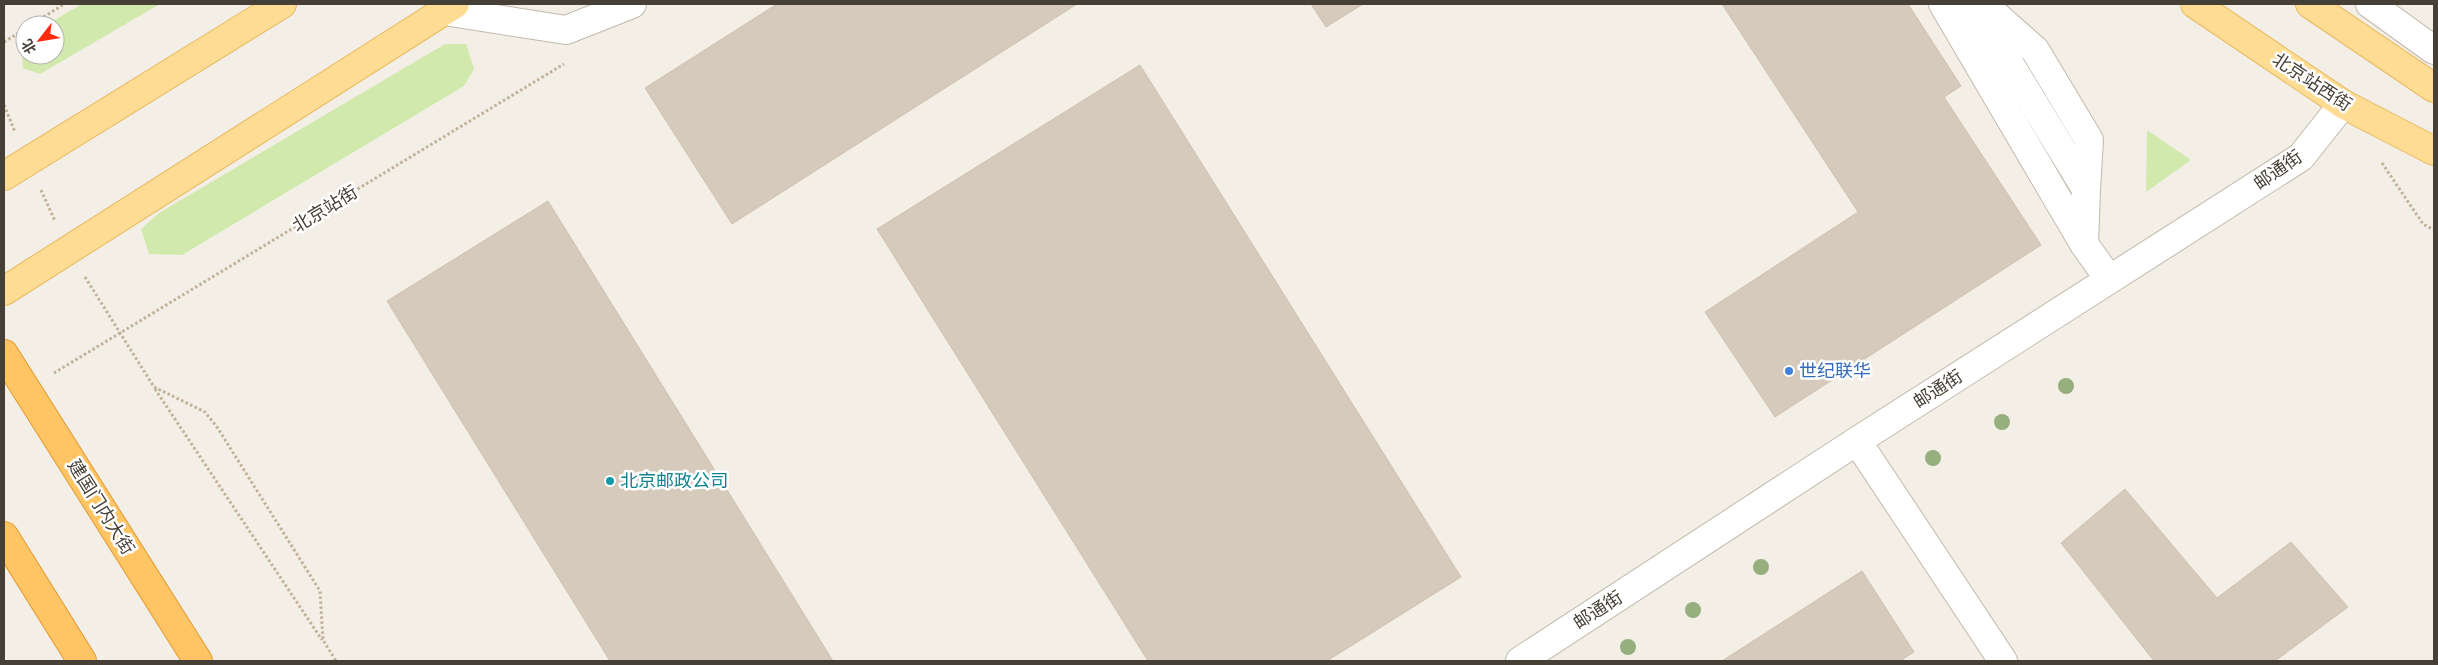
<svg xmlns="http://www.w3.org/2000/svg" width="2438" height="665" viewBox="0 0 2438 665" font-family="'Titillium Web','Noto Sans SC',sans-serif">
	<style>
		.green { fill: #d1e9ad }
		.building { fill: #d5cabb; stroke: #d0c1ae }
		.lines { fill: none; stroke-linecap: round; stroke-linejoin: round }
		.minor-casing { stroke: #c2b9ab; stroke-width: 30 }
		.major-casing { stroke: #e7b960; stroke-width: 30 }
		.highway-casing { stroke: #e29931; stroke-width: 30 }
		.path { stroke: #c1b199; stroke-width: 3; stroke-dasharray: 2.5 2.5; stroke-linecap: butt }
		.minor { stroke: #fff; stroke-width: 28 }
		.major { stroke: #ffdc93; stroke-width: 28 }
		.highway { stroke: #ffc565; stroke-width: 28 }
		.tree { fill: #96af7c }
		.shop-dot { fill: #3f7fe0; stroke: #fff; stroke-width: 2 }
		.culture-dot { fill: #0f9aa8; stroke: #fff; stroke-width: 2 }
		.labels { text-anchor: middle; stroke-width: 5; stroke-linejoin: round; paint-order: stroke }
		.street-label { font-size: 18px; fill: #463f35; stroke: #fff }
		.shop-label { font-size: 18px; fill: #366cbe; stroke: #fff; text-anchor: start }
		.culture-label { font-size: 18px; fill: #0d838f; stroke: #fff; text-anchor: start }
	</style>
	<rect width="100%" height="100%" fill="#f3efe6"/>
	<g class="green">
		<path d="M82,4H160L40,74L23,68L21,47L25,43V55H55V25H46Z"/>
		<path d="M445,44H466L474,69L464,86L182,255L149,254L141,229L159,213Z"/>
		<path d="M2147,130L2191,160L2146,192Z"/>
	</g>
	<g class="building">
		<path d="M777,4H1077L732,224L645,88Z"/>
		<path d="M1311,4H1363L1326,27Z"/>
		<path d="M1722,4H1908L1961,86L1944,97L2041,245L1775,417L1705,312L1858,212Z"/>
		<path d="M1140,65L1461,577L1327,661H1148L877,229Z"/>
		<path d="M548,201L833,661H610L387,301Z"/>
		<path d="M2125,489L2217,598L2291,542L2348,607L2275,661H2154L2061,543Z"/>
		<path d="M1862,571L1914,652L1900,661H1722Z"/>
	</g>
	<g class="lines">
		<defs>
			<g id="minor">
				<path d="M1943,4L2084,244L2109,279"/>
				<path d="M1973,4L2086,189L2084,244"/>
				<path d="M2370,4L2434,50"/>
				<path d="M1984,5L2035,50L2089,140L2086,189"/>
				<path d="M444,11L566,30L632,4"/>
				<path d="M1857,441L2003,661"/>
				<path d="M1520,661L1857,441L2301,157L2343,104"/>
			</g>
			<g id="major">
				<path d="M2195,4L2343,104L2434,151"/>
				<path d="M2310,4L2434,88"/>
				<path d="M4,176L282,4"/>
				<path d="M4,291L455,4"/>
			</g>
			<g id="highway">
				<path d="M4,354L198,661"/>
				<path d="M4,536L82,661"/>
			</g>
		</defs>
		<use href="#minor" class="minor-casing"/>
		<use href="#major" class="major-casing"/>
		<use href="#highway" class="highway-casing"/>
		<g class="path">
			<path d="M31,25L64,4"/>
			<path d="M4,42L25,29"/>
			<path d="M4,105L15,132"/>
			<path d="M2382,163L2423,224L2434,230"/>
			<path d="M41,190L55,221"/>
			<path d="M85,277L154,387L205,412L217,427L320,591L323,640L336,661"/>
			<path d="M54,373L564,64"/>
			<path d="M155,389L322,640"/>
		</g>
		<use href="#minor" class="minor"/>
		<use href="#major" class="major"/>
		<use href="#highway" class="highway"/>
	</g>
	<g class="tree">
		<circle cx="2066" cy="386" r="8"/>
		<circle cx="2002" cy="422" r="8"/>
		<circle cx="1933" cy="458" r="8"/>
		<circle cx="1761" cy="567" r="8"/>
		<circle cx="1693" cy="610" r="8"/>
		<circle cx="1628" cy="647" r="8"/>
	</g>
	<circle class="shop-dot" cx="1789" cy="371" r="5"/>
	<circle class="culture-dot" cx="610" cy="481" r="5"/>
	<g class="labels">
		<g class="street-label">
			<text transform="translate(2312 82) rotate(33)" y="6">北京站西街</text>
			<text transform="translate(2278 170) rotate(-35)" y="6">邮通街</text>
			<text transform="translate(325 209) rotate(-31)" y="6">北京站街</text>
			<text transform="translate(1938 389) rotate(-33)" y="6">邮通街</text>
			<text transform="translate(101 507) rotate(58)" y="6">建国门内大街</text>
			<text transform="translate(1598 610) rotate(-33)" y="6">邮通街</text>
		</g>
		<g class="shop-label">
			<text x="1799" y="377">世纪联华</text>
		</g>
		<g class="culture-label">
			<text x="620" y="487">北京邮政公司</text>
		</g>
	</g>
	<rect width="2438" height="665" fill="none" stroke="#463f35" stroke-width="10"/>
	<g transform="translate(40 40) rotate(239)"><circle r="24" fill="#ffffff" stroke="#b5b2ae"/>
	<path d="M0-4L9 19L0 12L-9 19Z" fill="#ff2b11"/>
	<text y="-8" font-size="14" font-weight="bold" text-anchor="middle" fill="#463f35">北</text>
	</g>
</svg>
